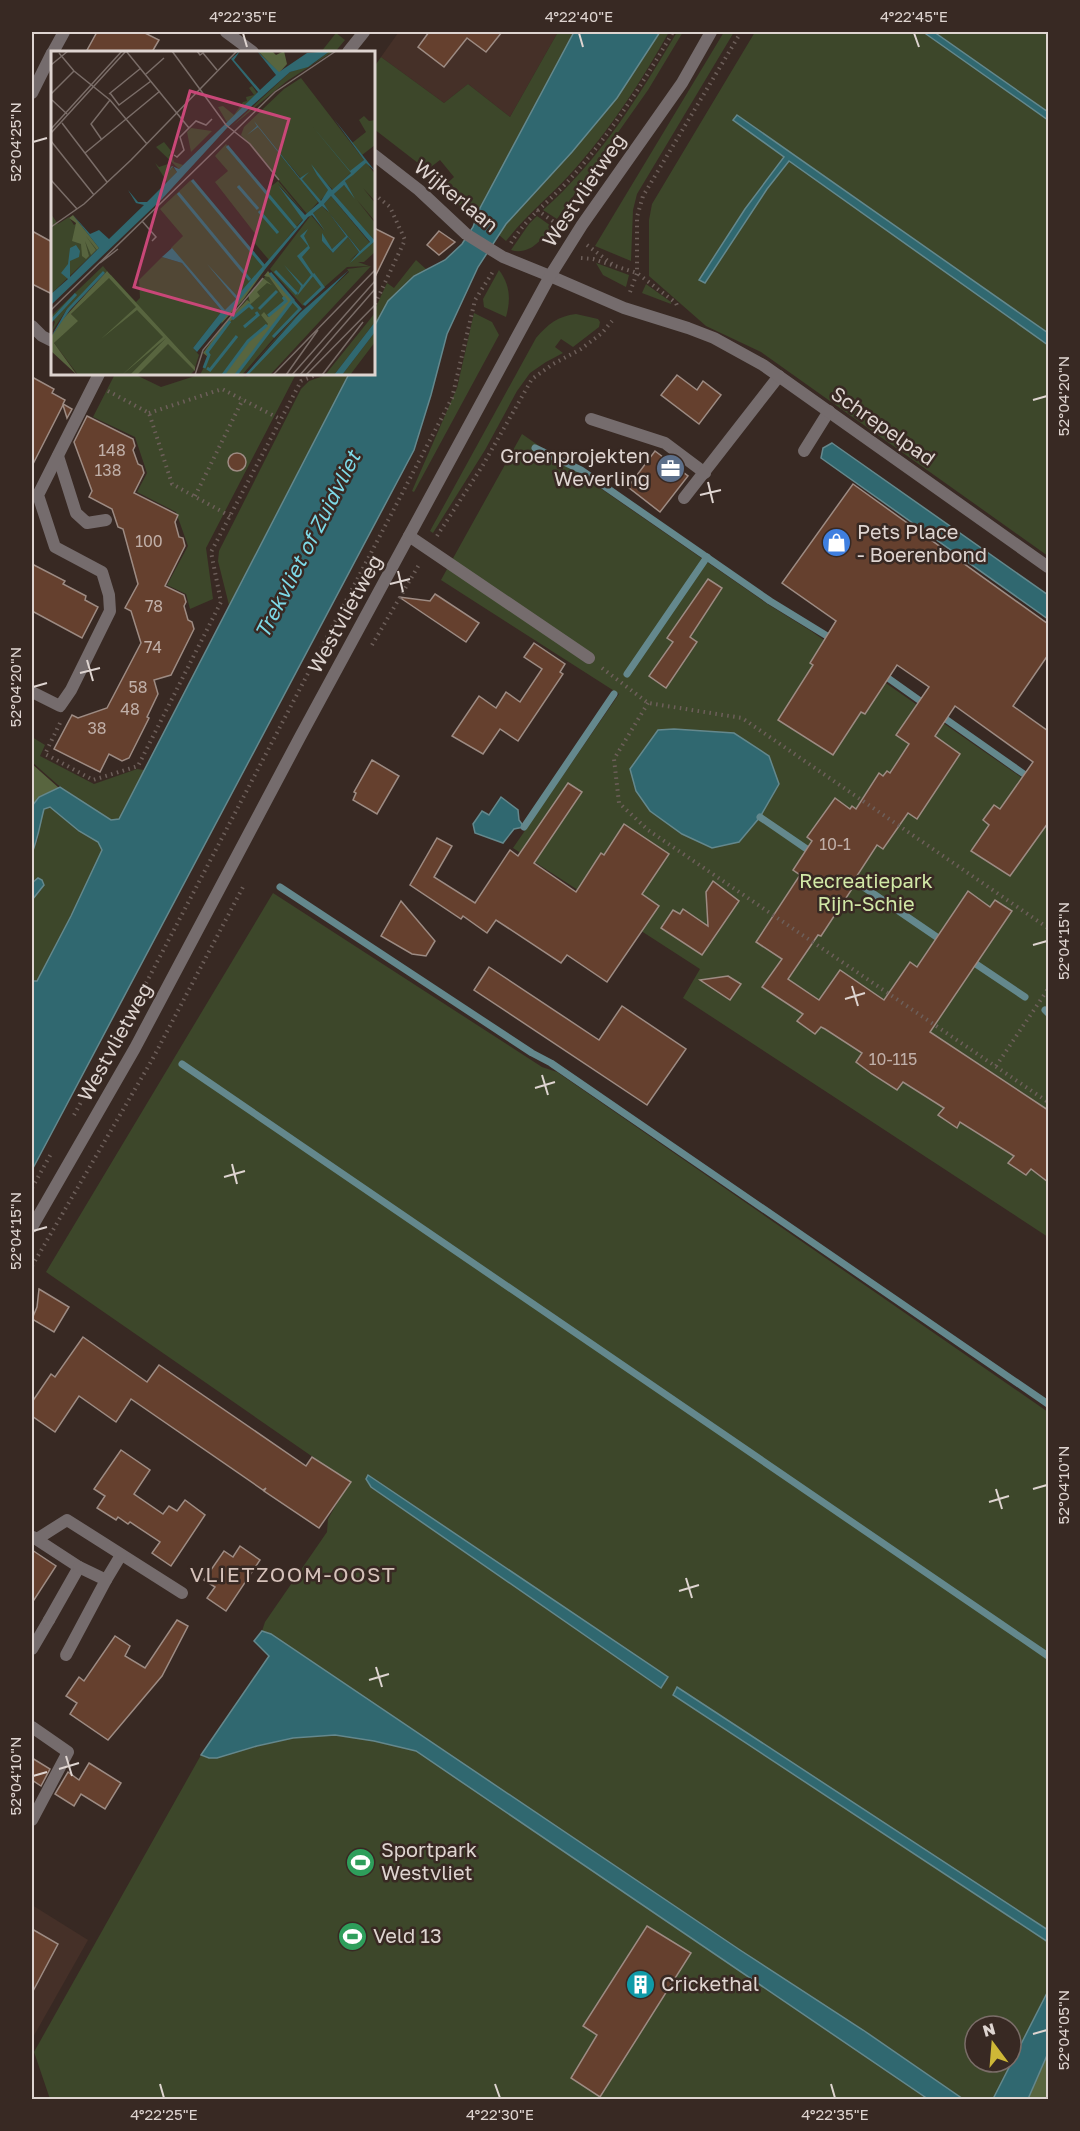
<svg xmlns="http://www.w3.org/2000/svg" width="1080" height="2131" viewBox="0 0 1080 2131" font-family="'Golos Text',sans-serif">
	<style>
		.built { fill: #453028 }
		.green { fill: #3d472a; fill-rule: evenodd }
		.forest { fill: #58653f }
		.water { fill: #306870; stroke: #64888d; stroke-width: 1.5 }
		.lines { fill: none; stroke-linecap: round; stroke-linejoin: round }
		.stream { stroke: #64888d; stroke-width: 7 }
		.building { fill: #65402e; stroke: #9d8b83; stroke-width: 1.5 }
		.path { stroke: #6d5f5a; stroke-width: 4; stroke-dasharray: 1.5 4.5; stroke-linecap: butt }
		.service { stroke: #756c6d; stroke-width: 12 }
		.minor { stroke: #756c6d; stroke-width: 12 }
		.tertiary { stroke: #756c6d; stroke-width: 12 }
		.ticks { fill: none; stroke: #ded4d0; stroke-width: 2 }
		.labels { text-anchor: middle; stroke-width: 5; stroke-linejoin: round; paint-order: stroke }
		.number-label { font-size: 16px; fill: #c0afa8 }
		.street-label { font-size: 20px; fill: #ded4d0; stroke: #382923 }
		.poi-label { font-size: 20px; fill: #ded4d0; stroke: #382923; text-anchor: start }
		.park-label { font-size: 20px; fill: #d1e8a6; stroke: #382923 }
		.water-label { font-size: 21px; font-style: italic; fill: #7dd9e7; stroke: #382923 }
		.neighbourhood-label { font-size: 21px; letter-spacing: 1.5px; fill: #d6c2ba; stroke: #382923 }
		.inset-river { fill: none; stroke: #306870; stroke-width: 3 }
		.inset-road { fill: none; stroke: #7a6d68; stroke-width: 1.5 }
		.view { fill: #c94778; fill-opacity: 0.15; stroke: #c94778; stroke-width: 3 }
		.inset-edge { fill: none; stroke: #ded4d0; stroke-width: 3 }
		.neatline { fill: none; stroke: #ded4d0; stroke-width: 2 }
		.ticks-label { font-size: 15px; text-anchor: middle; fill: #ded4d0 }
	</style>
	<rect width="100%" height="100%" fill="#382923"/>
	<g class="built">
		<path d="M397,32H558L510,117L468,84L444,103L381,57L398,33Z"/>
		<path d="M32,1905L88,1940L32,2039Z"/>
	</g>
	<g class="green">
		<path d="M558,32H574L480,208L475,221L442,188L454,177L440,160L427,170L374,129V67L381,57L444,103L468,84L510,117Z"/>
		<path d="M660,32H669C643,78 614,124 579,164C556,192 528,212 506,241L499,235L506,224L572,152L617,98Z"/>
		<path d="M677,32H683L648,90L557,219L543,210C599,161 639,96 677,32Z"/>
		<path d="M724,32H734L637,194L633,210L631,261L595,246Z"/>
		<path d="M755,32H1048V333L737,115L734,120L784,157L745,209L700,280L705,283L767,189L789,161L1048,345V556L761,352L706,326L649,276V220L652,204Z"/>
		<path d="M336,33L345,40L335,52H321Z"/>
		<path d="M537,216L551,226C543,239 529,256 511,250L529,224Z"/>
		<path d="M416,260L427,270L414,276L374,327V311L387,283L394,288Z"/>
		<path d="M596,263L629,275L626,287L603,275Z"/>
		<path d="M499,270C510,285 511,299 506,317L484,307L483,299Z"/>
		<path d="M646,284L671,302V304L642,293Z"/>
		<path d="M474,313L492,322L499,335L414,492L412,491L457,388Z"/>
		<path d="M576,314L598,319L600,322L599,327L573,347L561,339L555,347L563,353L546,362L530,373L517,391L485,450L433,533L430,531L536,338C548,324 558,316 576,314Z"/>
		<path d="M115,374H134L161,387L195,376L197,374H237L245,377L257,374H296L206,548L213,599L190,609L186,594L167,585L188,546L176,512L137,492L147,473L135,437L93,417Z"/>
		<path d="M329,374H349L229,605L218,561L219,551L301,389L309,381Z"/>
		<path d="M522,434L769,605L811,631L1048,796V1237L683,998L700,969L513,848L619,694L441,580Z"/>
		<path d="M32,737L45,745L40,756L94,784L137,769L144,770L119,819L111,821L58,785L32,762Z"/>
		<path d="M50,807L79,831L98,842L103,850L71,916L37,981H32V900L42,889L38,879L32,883V853L38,839L39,826L44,808Z"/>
		<path d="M273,893L542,1067L557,1072L1048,1412V1930L677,1688L673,1695L1048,1942V1991L993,2099H963L863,2030L740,1950L271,1634L262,1631L265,1622L327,1532L328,1519L349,1482L46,1272ZM367,1479L662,1687L371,1487ZM975,2026H1011V2062H975Z"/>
		<path d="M335,1735L374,1741L416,1751L928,2099H50L34,2052L201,1755L209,1758L293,1738Z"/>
	</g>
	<g class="forest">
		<path d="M32,764L59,788L39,797L32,806Z"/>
		<path d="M1048,2053V2099H1028Z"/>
	</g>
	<g class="water">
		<path d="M574,32H660L617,98L572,152L506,224L478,267L447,334L431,395L414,450L32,1170V981H37L71,916L102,850L98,842L79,831L50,807L44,809C40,824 38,839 32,853V806L39,797L60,787L111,820L119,819L349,374H374V327L388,301L414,276L445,260L462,244L473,227L480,208Z"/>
		<path d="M928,32H934L1048,112V120L926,34Z"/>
		<path d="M737,115L1048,333V345L789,161L767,189L705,283L699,280L745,209L784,157L733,120Z"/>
		<path d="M832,443L1048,595V619L821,458L823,448Z"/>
		<path d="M674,729L734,733L769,756L779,784L760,817L739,842L712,848L682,834L650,811L636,791L630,769L658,730Z"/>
		<path d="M501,797L518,810L519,820L524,827L514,829L503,843L475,833L473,824L482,811L489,815Z"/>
		<path d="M38,878L42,880L44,885L32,900V883Z"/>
		<path d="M368,1475L668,1677L661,1688L371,1487L366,1479Z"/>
		<path d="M262,1631L271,1634L740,1950L863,2030L963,2099H928L416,1751L374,1741L335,1735L293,1738L257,1746L217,1758H209L201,1755L269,1656L254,1641Z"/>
		<path d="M677,1687L1048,1930V1942L673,1695Z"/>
		<path d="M1048,1991V2053L1028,2099H993Z"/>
	</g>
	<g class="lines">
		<g class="stream">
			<path d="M535,448L581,470L770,601L832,639"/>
			<path d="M881,673L926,705"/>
			<path d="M627,674L707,557"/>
			<path d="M940,715L1031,779"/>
			<path d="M760,817L814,854"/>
			<path d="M524,827L614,694"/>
			<path d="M846,875L944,942"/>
			<path d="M280,887L532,1053L551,1063L1048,1404"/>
			<path d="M970,960L1025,997"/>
			<path d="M1045,1010L1048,1013"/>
			<path d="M182,1064L1048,1656"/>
		</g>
	</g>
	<g class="building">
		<path d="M97,32H143L159,40L152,52H86Z"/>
		<path d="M429,32H502L486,52L467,38L444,67L418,47Z"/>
		<path d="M374,228L394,238L374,279Z"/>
		<path d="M32,231L52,242V294L32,284Z"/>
		<path d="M439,231L455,242L439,255L427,245Z"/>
		<path d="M677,375L697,390L703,381L721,395L699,424L661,395Z"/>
		<path d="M32,377L54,389L52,393L65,400L63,404L72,409L67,418L63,405L32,466Z"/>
		<path d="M87,416L133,439L135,446L133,450L138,464L142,466L144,473L134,493L178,515L175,522L179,537L183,538L185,546L165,586L184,595L186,602L184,606L188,620L192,622L194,629L171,675L154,680L158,694L147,717L149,718L129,758L122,761L109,754L100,772L54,749L72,715L78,718L107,708L141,643L131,611L125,608L138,584L123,529L118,527L112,509L89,497L92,491L74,442Z"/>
		<path d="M655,451L688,476L660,512L628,487Z"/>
		<circle cx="237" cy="462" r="9"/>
		<path d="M853,484L1048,624V655L1013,706L1048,731V823L1010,876L971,851L989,825L983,820L994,805L1000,809L1033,762L955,706L935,736L960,754L917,819L908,813L883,849L877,845L849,888L852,889L821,936L818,935L788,979L819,1000L840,970L884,1000L910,962L917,967L968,891L990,907L995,900L1012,911L930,1032L1048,1110V1182L1031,1169L1026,1175L1008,1163L1014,1156L960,1122L957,1128L938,1115L944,1108L903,1082L897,1090L872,1074L856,1062L862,1053L825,1029L821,1027L815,1034L797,1021L803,1014L762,987L782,959L756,942L800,875L793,870L812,841L807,837L835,798L850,809L852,806L856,809L879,773L883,776L887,771L890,773L909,744L896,735L929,687L897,665L865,714L861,712L833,755L778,720L813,665L810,663L836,621L782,583Z"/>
		<path d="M32,564L65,581L63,584L86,596L85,600L98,607L82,638L32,611Z"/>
		<path d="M708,579L722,588L690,637L697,642L666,688L649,676L673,642L667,638Z"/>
		<path d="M435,594L479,623L466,642L399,597L430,601Z"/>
		<path d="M534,643L565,664L560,672L563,674L518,741L500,729L483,754L452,736L479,696L496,708L506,692L520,702L542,669L524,657Z"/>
		<path d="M372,760L399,776L377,814L353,800L356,793L354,792Z"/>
		<path d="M568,783L582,792L534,863L576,892L601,853L604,855L624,824L669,854L642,894L659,906L607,982L567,955L561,963L496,920L487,933L463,916L461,919L410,885L437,838L452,846L434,877L475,903L510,850L518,856Z"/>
		<path d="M713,881L739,901L702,955L661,928L673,910L680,914L683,909L708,926L706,892Z"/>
		<path d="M401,901L435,941L426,956L412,954L381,936Z"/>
		<path d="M489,967L599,1040L622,1006L686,1049L647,1105L474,990Z"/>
		<path d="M728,976L741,984L730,1000L700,980Z"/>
		<path d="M39,1289L69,1307L54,1332L32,1319L37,1307Z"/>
		<path d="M83,1337L147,1382L159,1365L306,1466L312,1457L351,1482L319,1528L264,1491L266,1488L263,1490L131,1399L116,1422L79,1396L55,1432L32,1416V1402L51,1374L55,1377Z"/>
		<path d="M121,1450L150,1470L134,1494L163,1514L169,1506L177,1511L185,1500L205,1515L171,1566L152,1553L160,1542L130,1522L128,1524L118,1517L116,1520L97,1508L105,1496L94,1489Z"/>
		<path d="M240,1546L260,1560L226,1611L207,1598L215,1587L204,1580L224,1551L233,1557Z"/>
		<path d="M32,1550L56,1566L32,1603Z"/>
		<path d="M177,1620L188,1626L162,1676L108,1740L70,1714L77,1703L66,1696L79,1677L84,1681L115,1636L130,1646L125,1656L145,1668Z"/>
		<path d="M32,1758L50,1769L41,1786L32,1780Z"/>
		<path d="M89,1763L121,1783L105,1809L81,1794L74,1806L55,1794L68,1772L79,1780Z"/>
		<path d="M647,1926L691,1953L600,2097L571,2078L597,2035L583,2026Z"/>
		<path d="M32,1929L58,1944L32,1993Z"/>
	</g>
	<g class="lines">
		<g class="path">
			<path d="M374,194L390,207L405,240L374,306"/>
			<path d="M537,210L561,227"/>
			<path d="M511,243C527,217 550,201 570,179C610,135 643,83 673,32"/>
			<path d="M587,245L612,264"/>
			<path d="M581,258L593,259L637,273L676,303L678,308"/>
			<path d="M630,292L637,273V217L643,196L741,32"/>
			<path d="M108,391L149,413L172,484L230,516"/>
			<path d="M149,413L222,389L280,419"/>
			<path d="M195,496L243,399"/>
			<path d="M437,536L483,465L532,379L553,364L581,349L602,333L612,321"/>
			<path d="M372,645L420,563"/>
			<path d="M602,668L648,703L742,718L1048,928"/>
			<path d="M648,703L614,759L619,803L648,830L1048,1102"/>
			<path d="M60,723L45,754L51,757L93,780L138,766L221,602L211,552L301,381L318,374"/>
			<path d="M996,1066L1048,989"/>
			<path d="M74,1115L143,989L452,398L475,300L494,270"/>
			<path d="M32,1188L52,1152"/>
			<path d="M32,1266L152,1060L243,887"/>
		</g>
		<g class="service">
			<path d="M348,52L364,32"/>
			<path d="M591,419L665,443L705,473"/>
			<path d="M804,451L829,411"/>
			<path d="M684,498L779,376"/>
			<path d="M409,536L589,658"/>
			<path d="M32,1649L49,1620"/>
			<path d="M32,1727L68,1752L32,1820"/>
		</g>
		<g class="minor">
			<path d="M53,52L64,32"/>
			<path d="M32,93L52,53"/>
			<path d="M550,276L624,308L688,328L714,338L763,365L1048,567"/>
			<path d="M32,326L42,336L52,341"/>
			<path d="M58,456L76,513L87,523L106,520"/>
			<path d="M32,692L60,706L71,690L110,611L109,595L102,572L55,547L38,495L99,374"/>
			<path d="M33,1537L79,1567L49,1620"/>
			<path d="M37,1539L67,1520L182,1593"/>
			<path d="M106,1580L121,1555"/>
			<path d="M66,1655L106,1580L79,1567"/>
		</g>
		<g class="tertiary">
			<path d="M226,32L253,52"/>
			<path d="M374,155L419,190L466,234L503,257L550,276"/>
			<path d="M32,1227L135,1048L300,737L550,276L582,225L682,83L711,32"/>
		</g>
	</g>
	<path class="ticks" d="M243,33L247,47M579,33L583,47M914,33L919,47M33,142L47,138M1033,400L1047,396M708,482L713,503M700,495L721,490M398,571L403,592M390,584L410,579M87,660L93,681M80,673L100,668M33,687L47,683M1033,945L1047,941M852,986L858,1006M845,999L865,993M542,1075L548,1095M535,1088L555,1082M232,1164L237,1184M224,1177L245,1171M33,1231L47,1227M996,1489L1002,1509M1033,1489L1047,1485M989,1502L1009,1496M686,1578L692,1598M679,1591L699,1585M376,1667L382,1687M369,1680L389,1674M66,1756L72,1776M59,1769L79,1763M33,1776L47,1772M1033,2034L1047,2030M160,2084L164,2098M495,2084L500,2098M831,2084L835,2098"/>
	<defs>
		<symbol id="office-disc" viewBox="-11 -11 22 22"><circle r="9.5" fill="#5c6f8a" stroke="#382923"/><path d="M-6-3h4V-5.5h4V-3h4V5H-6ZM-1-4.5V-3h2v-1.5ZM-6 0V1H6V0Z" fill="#fff"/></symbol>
		<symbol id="shop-disc" viewBox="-11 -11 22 22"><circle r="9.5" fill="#3f7fe0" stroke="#382923"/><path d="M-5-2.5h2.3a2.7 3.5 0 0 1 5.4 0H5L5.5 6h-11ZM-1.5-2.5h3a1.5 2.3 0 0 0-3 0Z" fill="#fff"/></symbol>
		<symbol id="stadium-disc" viewBox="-11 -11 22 22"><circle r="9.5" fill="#2e9e5b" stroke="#382923"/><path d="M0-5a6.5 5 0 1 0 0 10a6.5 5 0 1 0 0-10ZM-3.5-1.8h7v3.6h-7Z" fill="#fff"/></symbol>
		<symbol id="building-disc" viewBox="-11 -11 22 22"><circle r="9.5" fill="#0f9aa8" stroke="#382923"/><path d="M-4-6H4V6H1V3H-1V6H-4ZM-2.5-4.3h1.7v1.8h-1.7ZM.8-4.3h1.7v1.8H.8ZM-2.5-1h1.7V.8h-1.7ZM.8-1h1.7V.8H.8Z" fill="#fff"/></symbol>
	</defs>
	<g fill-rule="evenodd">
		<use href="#office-disc" x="654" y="452" width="33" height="33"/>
		<use href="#shop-disc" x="820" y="526" width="33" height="33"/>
		<use href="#stadium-disc" x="344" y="1846" width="33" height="33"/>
		<use href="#stadium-disc" x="336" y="1920" width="33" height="33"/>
		<use href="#building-disc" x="624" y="1968" width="33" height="33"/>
	</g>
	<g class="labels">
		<g class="number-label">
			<text x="112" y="456">148</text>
			<text x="108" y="476">138</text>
			<text x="149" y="547">100</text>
			<text x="154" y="612">78</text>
			<text x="153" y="653">74</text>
			<text x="138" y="693">58</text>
			<text x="130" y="715">48</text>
			<text x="97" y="734">38</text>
			<text x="835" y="850">10-1</text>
			<text x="893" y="1065">10-115</text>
		</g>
		<g class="street-label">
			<text transform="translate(584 190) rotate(-56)" y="7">Westvlietweg</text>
			<text transform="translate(456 196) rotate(39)" y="7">Wijkerlaan</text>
			<text transform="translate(883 426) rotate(35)" y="7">Schrepelpad</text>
			<text transform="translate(345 614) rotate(-61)" y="7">Westvlietweg</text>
			<text transform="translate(115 1042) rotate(-61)" y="7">Westvlietweg</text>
		</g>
		<g class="poi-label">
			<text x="650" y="463" text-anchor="end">Groenprojekten<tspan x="650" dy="23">Weverling</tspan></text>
			<text x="857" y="539">Pets Place<tspan x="857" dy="23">- Boerenbond</tspan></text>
			<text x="381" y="1857">Sportpark<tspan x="381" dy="23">Westvliet</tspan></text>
			<text x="373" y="1943">Veld 13</text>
			<text x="661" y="1991">Crickethal</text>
		</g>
		<g class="park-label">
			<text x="866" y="888">Recreatiepark<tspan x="866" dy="23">Rijn-Schie</tspan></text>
		</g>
		<g class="water-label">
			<text transform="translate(308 545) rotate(-63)" y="7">Trekvliet of Zuidvliet</text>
		</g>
		<g class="neighbourhood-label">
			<text x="293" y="1582">VLIETZOOM-OOST</text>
		</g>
	</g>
	<g transform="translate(51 51)">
		<rect width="324" height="324" fill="#382923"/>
		<path d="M279,0H283L236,30L180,76L239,21L262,13ZM250,27L313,109L282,139L264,120L278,140L269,150L222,94L267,151L256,163L190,84L193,76L233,38ZM201,35L206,42L177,73L167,56L172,55L183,64L192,51L196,50L195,46L203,44L198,37ZM313,65L318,70L324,69V94L311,104L301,92L315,81L308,69ZM140,77L161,80L140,101L136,81ZM113,91L121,101L117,105L120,103L123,111L132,114L128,118L105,96ZM175,93L214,140L227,130L255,164L227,133L252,168L218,209L201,189L206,185L164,131L177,120L164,105ZM315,111L324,123V150L312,137L324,152V170L306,149L324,172L322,190L283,143L292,134L296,136L294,130ZM104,112L108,116L117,113L120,116L116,123L121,115L126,121L116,131ZM140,129L213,215L186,246L177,237L185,248L174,260L120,197L132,185L109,158ZM280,145L319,192L309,200L278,162L295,185L281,198L272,186L271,190L282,202L297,186L308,201L298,210L324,190V201L313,211H307L318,215L296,216L252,255L219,218L260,164L273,180L262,162L271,155L277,161L273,153ZM0,163L7,173L18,166L23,174L27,171L48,197L0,243ZM111,206L131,212L171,260L142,297L148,304L143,320L139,324H27L3,292L26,270L20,263L60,224L85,251L89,247L88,229ZM52,215L56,220L16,258L0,282L4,271L0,265ZM320,215L219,324H197L240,275L298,221L296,218ZM296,218L249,262L192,324L241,269ZM216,223L235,250L217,265V273L197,290L172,324H149L159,304L156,301ZM242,250L248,258L191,324H185ZM324,262V271L283,324H274ZM324,281V291L299,324H291Z" fill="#3d472a"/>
		<path d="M207,0H221L225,4L233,0L236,13L228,22ZM22,164L48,197L46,199L35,185L45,199L40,204L34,190L38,205L35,208L31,205L30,193L21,190L25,172L18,167ZM215,217L192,249L170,273L173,264ZM56,220L144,316V320L117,293L86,324H79L115,287L71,324L112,286L86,259L50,288L85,256L58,227L20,263L27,270L3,292L26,324L0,300V286L12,268ZM217,220L242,249L184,324H173L197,290L217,273L210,264L213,261L217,266L235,250L218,226L213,225ZM212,227L221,234L216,232L206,241L209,245L175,274L155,301L157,306L152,302L174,272L196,249L199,251L197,244Z" fill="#58653f"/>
		<path d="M189,0L183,9L209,39L225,24L206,0L228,21L256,2L279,0L257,16L239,21L176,77L111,148L0,254V243L17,228L10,222L17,213L19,197L25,194L29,200L28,206L19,210V226L48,197L22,164L39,183L48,179L58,188L93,154L85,152L77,139L87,151H96L126,121L122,115L116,123L121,115L128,118L207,41L198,30L174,47L198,30L180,8ZM283,68L324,120L315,112L302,124L311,135L302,124L294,130L304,148L293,134L283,143L324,190L299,212L308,201L297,186L282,202L271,190V182L281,198L295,185L278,162L309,200L319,191L280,145L273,153L278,161L271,155L262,162L274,180L261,164L257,166L146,301L142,297L171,260L131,212L111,206L121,197L174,259L185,248L156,213L186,245L252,169L227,134L254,164L268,152L207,76L196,84L206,75L203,70L249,127L258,121L251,128L270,150L277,139L266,124L260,113L281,139L300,122L262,76L299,120L313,109ZM257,178L253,185L259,197L251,206L263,224L246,245L250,235L233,214L252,234L260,224L246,205L257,195L249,185ZM298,219L197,324H194L249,262ZM52,220L54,222L19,259L0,286L16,258ZM324,271V281L291,324H283Z" fill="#306870"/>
		<path class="inset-river" d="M176,95L245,177M141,129L213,215M187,135L207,158M127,142L199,229M208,160L227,182M224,220L246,243M253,254L272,236L262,223M208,258L226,240M217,265L235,250L232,246M181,268L198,254L202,258M0,270L25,243M193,276L207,264L205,261M222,286L249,258L242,250M153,317L158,304L156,301L179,270M156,317L159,319L186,285M172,324L197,290L216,274M185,324L242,249L219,222"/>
		<path class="inset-road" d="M75,0L138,77M121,0L175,74L199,93L228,129M146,0L149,4L152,2L166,19M8,2L23,20L59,49L96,93M0,14L17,0M95,23L113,7M59,42L68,54L100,30M0,43L23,20M58,43L90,17M1,49L16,63M11,72L56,131M0,78L71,0M0,82L75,0M51,89L40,73L59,49M0,90L43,144M34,102L109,40M123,104L126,106L133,99L129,86L145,70L155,74L161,68M0,129L26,158M91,170L105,186L101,190M0,176L33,153L80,109L186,0M49,212L67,198M0,259L224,41L285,0M144,324L152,299L212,227M222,324L324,219M235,324L267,279M241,324L324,230M249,324L324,238M255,324L324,254M271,324L312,271"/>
		<path class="view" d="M139,40L238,68L182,264L83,236Z"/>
		<rect width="324" height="324" class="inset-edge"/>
	</g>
	<rect width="1080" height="2131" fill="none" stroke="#382923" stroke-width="66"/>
	<g transform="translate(993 2044) rotate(344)"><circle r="28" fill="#382923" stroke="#7a6d68" stroke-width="1.5"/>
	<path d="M0-4.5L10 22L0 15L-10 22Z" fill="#cfb837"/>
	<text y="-9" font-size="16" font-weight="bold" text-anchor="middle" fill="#ded4d0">N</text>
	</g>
	<rect x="33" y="33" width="1014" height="2065" class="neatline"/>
	<g class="ticks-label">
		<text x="243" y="22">4°22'35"E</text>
		<text x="579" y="22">4°22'40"E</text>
		<text x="914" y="22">4°22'45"E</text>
		<text transform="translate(16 142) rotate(-90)" y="5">52°04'25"N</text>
		<text transform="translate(1064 396) rotate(-90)" y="5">52°04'20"N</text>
		<text transform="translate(16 687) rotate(-90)" y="5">52°04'20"N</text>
		<text transform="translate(1064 941) rotate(-90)" y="5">52°04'15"N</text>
		<text transform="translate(16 1231) rotate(-90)" y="5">52°04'15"N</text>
		<text transform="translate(1064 1485) rotate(-90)" y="5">52°04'10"N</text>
		<text transform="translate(16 1776) rotate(-90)" y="5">52°04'10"N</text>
		<text transform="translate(1064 2030) rotate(-90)" y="5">52°04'05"N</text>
		<text x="164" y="2120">4°22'25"E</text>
		<text x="500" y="2120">4°22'30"E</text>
		<text x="835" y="2120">4°22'35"E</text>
	</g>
</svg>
